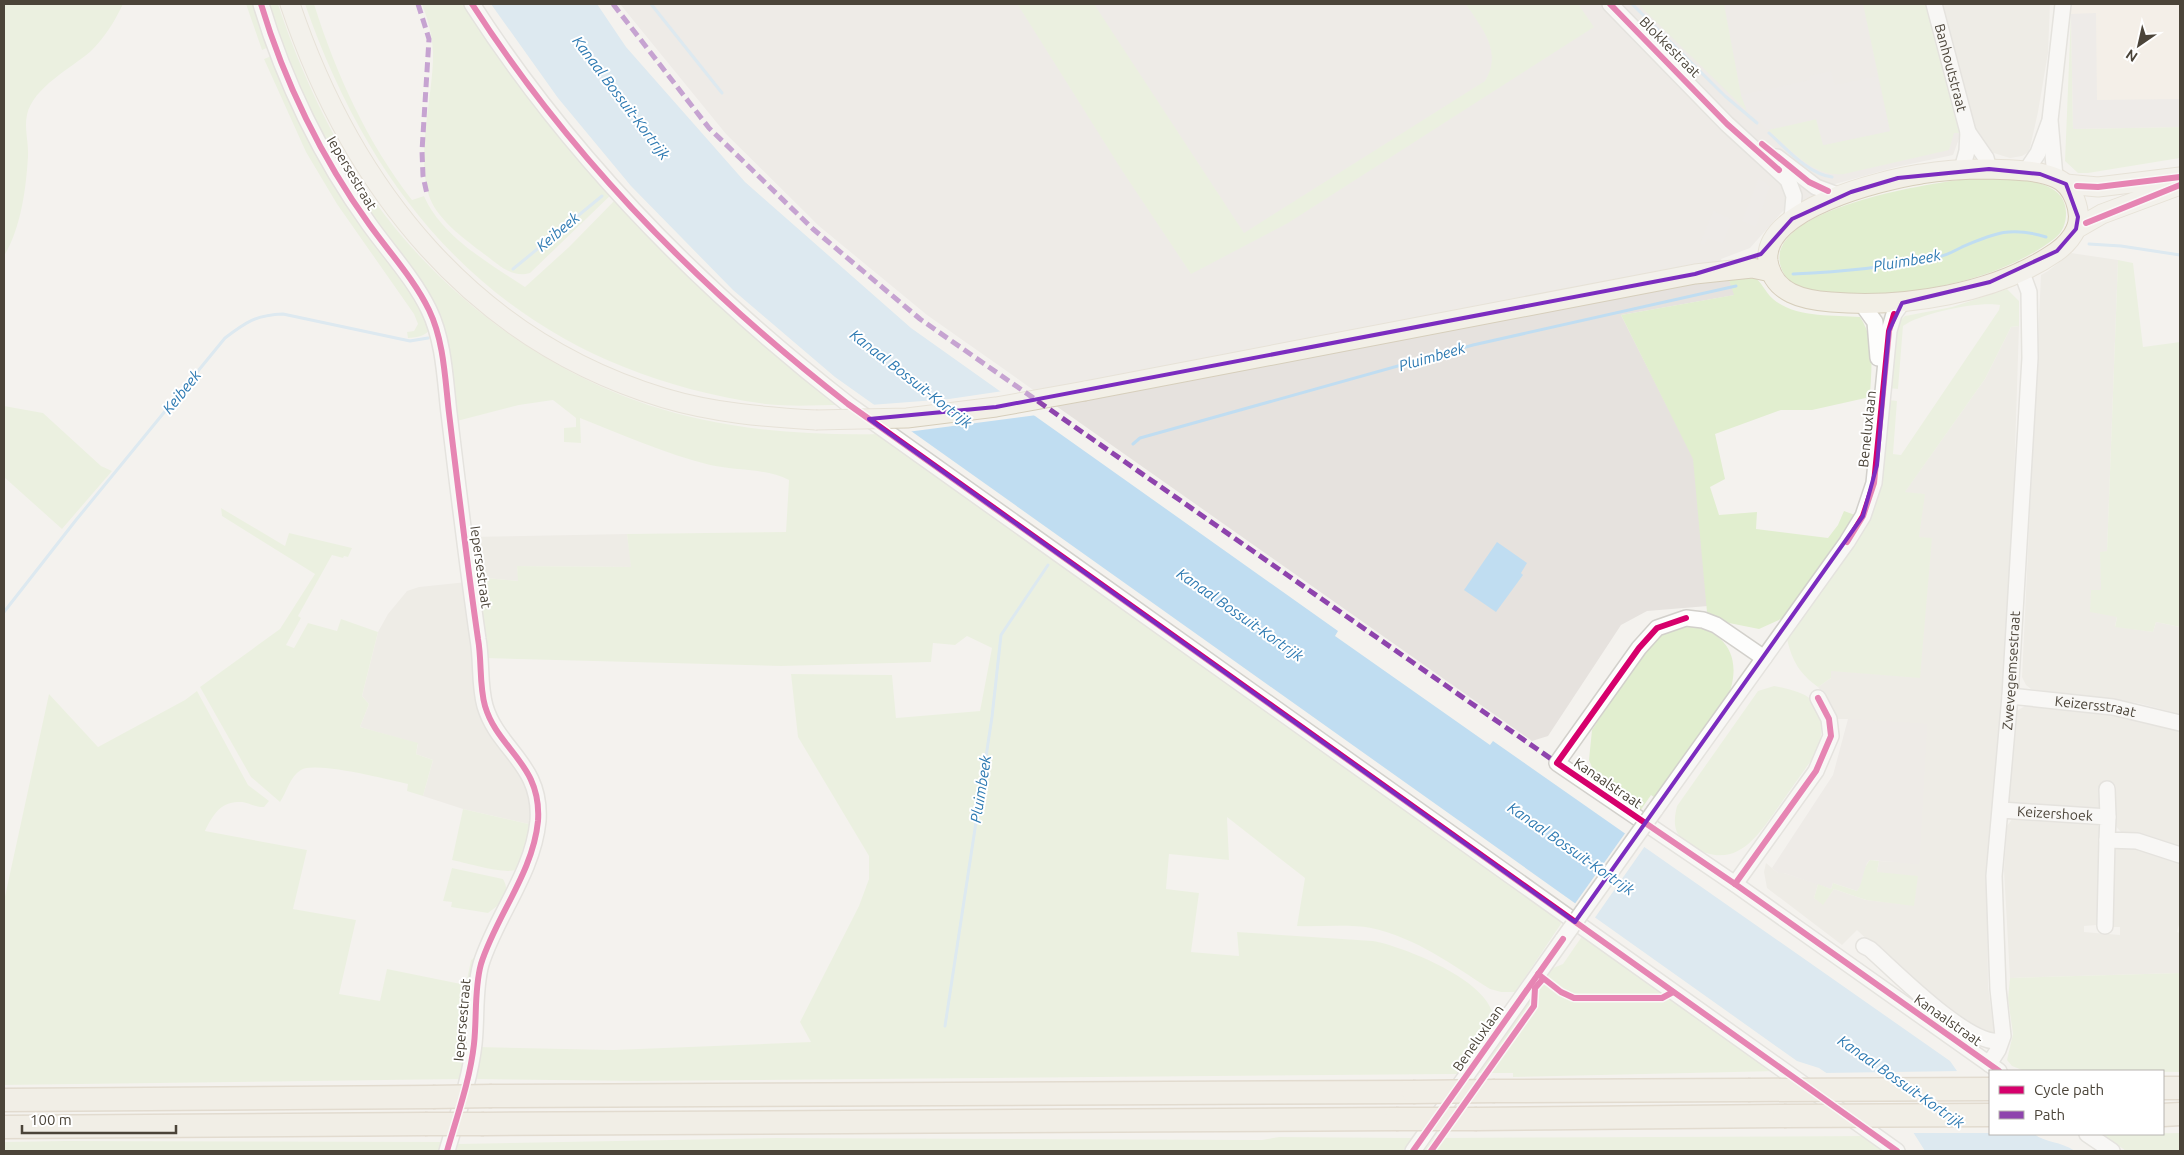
<svg xmlns="http://www.w3.org/2000/svg" width="2184" height="1155" viewBox="0 0 2184 1155" font-family="Ubuntu,sans-serif">
	<style>
		.residential { fill: #e7e4dc }
		.commercial { fill: #f3ebdf }
		.industrial { fill: #e6e2de }
		.green { fill: #e1eecf }
		.parking { fill: #e6e3df }
		.water { fill: #c0ddf1 }
		.pier { fill: #f4f2ee }
		.lines { fill: none; stroke-linecap: round; stroke-linejoin: round }
		.stream { stroke: #c0ddf1; stroke-width: 3 }
		.minor-casing { stroke: #d2d0cb; stroke-width: 18 }
		.major-casing { stroke: #d6cebb; stroke-width: 21 }
		.highway-casing { stroke: #ccbfa9; stroke-width: 25 }
		.minor { stroke: #fdfdfc; stroke-width: 15 }
		.major { stroke: #f2efe6; stroke-width: 19 }
		.highway { stroke: #ede8db; stroke-width: 22 }
		.minor-bridge-casing { stroke: #d2d0cb; stroke-width: 18; stroke-linecap: butt }
		.major-bridge-casing { stroke: #d6cebb; stroke-width: 21; stroke-linecap: butt }
		.highway-bridge-casing { stroke: #ccbfa9; stroke-width: 25; stroke-linecap: butt }
		.minor-bridge { stroke: #fdfdfc; stroke-width: 15 }
		.major-bridge { stroke: #f2efe6; stroke-width: 19 }
		.highway-bridge { stroke: #ede8db; stroke-width: 22 }
		.quiet { stroke: #8e44ad; stroke-width: 5; stroke-dasharray: 10 5; stroke-linecap: butt }
		.cycleway-casing { stroke: #fff; stroke-width: 9 }
		.cycleway { stroke: #d6006c; stroke-width: 6 }
		.marked { fill: none; stroke: #7b2cbf; stroke-width: 4; stroke-linejoin: round }
		.labels { text-anchor: middle; stroke-width: 4; stroke-linejoin: round; paint-order: stroke }
		.street-label { font-size: 14px; fill: #4b4439; stroke: #fff }
		.water-label { font-size: 15px; font-style: italic; fill: #2e7ab2; stroke: #fff }
	</style>
	<rect width="100%" height="100%" fill="#f4f2ee"/>
	<g class="residential">
		<path d="M1941,4H2050L2048,53L2038,112L2029,152L2022,156L2010,158L1987,151L1977,136L1964,104Z"/>
		<path d="M2071,253L2118,260L2107,552H2100L2117,617L2115,626L2153,632L2156,622L2180,627V714L2138,703L2031,689L2026,685L2022,677L2041,275L2048,271Z"/>
		<path d="M2019,326L2010,607L1987,867L1988,986L1995,1040L1925,995L1857,930L1842,945L1767,888L1764,872L1766,863L1778,873H1784L1818,884L1814,898L1823,904L1834,889L1866,900L1914,905L1877,872L1879,861L1919,863L1848,719H1836L1831,705L1818,687L1831,678V671L1932,538H1919L1904,493L1985,379L2011,327Z"/>
		<path d="M627,534L632,567L517,566L519,581L475,577L468,537Z"/>
		<path d="M467,582L481,706L523,772L533,800V825L463,809L423,796L433,760L416,754L418,744L360,727L369,704L362,696L378,632L388,614L407,591L419,587Z"/>
		<path d="M2029,704L2108,711L2180,728V847L2146,835L2121,832L2100,809L2011,805L2008,799L2014,714L2018,710Z"/>
		<path d="M2013,818L2094,822L2100,827L2097,925L2084,926V932L2120,935V927H2111L2114,846H2142L2180,860V921L2177,932L2180,933V973L2010,978L2004,870L2007,826Z"/>
	</g>
	<path class="commercial" d="M2071,4H2180V127L2073,129Z"/>
	<g class="industrial">
		<path d="M620,4H1930L1961,133L1953,155L1896,167L1835,184L1783,211L1750,248L1721,259L1735,295L1621,315L1694,459L1708,606L1647,611L1621,625L1548,736L1532,741L927,315L819,226L726,134Z"/>
		<path d="M1848,719L1927,724L1919,864L1870,860L1867,863L1862,884L1857,891L1833,883L1831,889L1784,873H1778L1772,868L1833,775Z"/>
	</g>
	<g class="green">
		<path d="M4,4H123C115,21 105,37 91,51C72,68 33,87 27,115C24,128 29,143 28,157C26,189 21,228 4,256Z"/>
		<path d="M246,4H254L269,47L262,50Z"/>
		<path d="M265,4H278C300,71 332,140 373,199C450,307 569,391 700,419C759,432 819,435 880,434L1565,918L1515,992H1501L1490,989C1452,965 1417,938 1371,928C1348,924 1321,927 1297,926L1305,878L1227,817L1229,860L1169,854L1166,889L1199,893L1191,952L1239,956L1237,932L1373,941C1403,946 1505,986 1492,1026L1457,1074L638,1081L474,1079L477,1047L613,1050L811,1042L800,1022L859,906L869,879V856L798,737L791,674L892,675L896,718L980,711L992,648L967,636L955,645L933,643L931,662L781,666L484,658L475,577L518,581L517,566L631,567L627,534L786,532L789,480C765,468 737,471 710,465C666,454 623,435 580,418L581,443L564,442V428L576,427V418L553,400L519,405L457,421L442,324L321,139Z"/>
		<path d="M305,4H314C336,74 367,142 412,200L424,196C442,237 489,263 525,287L569,247L616,199L844,405C818,405 791,407 765,404C527,370 382,226 305,4Z"/>
		<path d="M422,4H469L614,192L530,273C512,279 498,264 484,254C466,240 443,224 432,203C413,163 434,95 433,52C432,34 428,20 422,4Z"/>
		<path d="M1020,4H1094L1244,233L1485,81C1503,51 1482,29 1466,4H1578L1594,27L1288,223L1191,274L1123,172L1018,5Z"/>
		<path d="M1638,4H1724L1741,95L1747,111Z"/>
		<path d="M1863,4H1930L1961,133H1954L1949,150L1844,174C1813,178 1789,148 1768,130L1817,119L1824,145L1890,131Z"/>
		<path d="M2071,14L2073,129L2180,127V158L2088,173H2078L2065,161Z"/>
		<path d="M274,55L414,291L431,328C425,337 418,337 408,338L407,332L414,331L418,324L414,314L337,204L306,152L264,59Z"/>
		<path d="M1967,179C1995,179 2066,172 2066,213C2066,223 2063,232 2054,239C1998,282 1900,300 1830,292C1812,290 1790,289 1782,270C1756,210 1930,183 1967,179Z"/>
		<path d="M2118,260L2133,263L2143,347L2180,342V627L2156,622L2153,632L2115,627L2117,617L2090,612L2091,590H2101L2100,552L2107,551Z"/>
		<path d="M1752,276C1762,281 1764,291 1773,299C1795,318 1832,315 1860,317C1876,341 1871,369 1870,397L1812,410H1781L1715,434L1725,479L1710,487L1719,515L1757,512L1756,529L1828,538L1838,525L1844,511L1855,515L1783,618L1759,629L1729,623L1707,612L1693,459L1621,315L1734,295L1729,280Z"/>
		<path d="M2007,289L2019,301V326L2011,327L1985,379L1905,492L1925,494L1919,537L1932,538L1920,678L1831,671V678L1818,687C1800,674 1792,661 1787,639L1878,494L1883,472L1888,400L1897,401L1893,454L1901,455L1999,310L2000,305C1978,301 1921,313 1903,326L1898,389L1888,388L1893,327L1905,316L1952,307Z"/>
		<path d="M4,406L43,413L101,466L112,471L62,529L4,477Z"/>
		<path d="M221,508L285,546L289,533L352,548L348,557L344,556L343,558L332,555L298,616L301,618L286,645L294,648L308,623L337,631L341,619L378,632L362,696L369,704L360,727L418,743L416,754L433,760L423,796L407,791L408,784C389,780 316,761 301,770C290,776 287,792 280,802L251,777L200,687L280,629L315,574L222,516Z"/>
		<path d="M1685,625C1723,629 1742,654 1730,691L1657,799L1651,795L1640,811L1602,784L1596,777L1589,760L1592,730L1637,662L1658,638L1671,630Z"/>
		<path d="M1774,686C1785,688 1799,691 1808,697C1825,711 1824,738 1815,755C1803,772 1791,789 1779,806C1756,839 1734,873 1690,845C1673,835 1673,823 1677,806L1758,691Z"/>
		<path d="M197,691L248,785L269,801L264,807C255,808 249,802 240,802C221,801 212,816 205,831L307,850L293,909L356,920L339,994L380,1001L387,969L466,985L471,960L478,955L472,1020L462,1079L4,1085V901L49,694L98,747L185,700Z"/>
		<path d="M463,809L533,825C529,839 527,859 516,869C509,876 463,862 452,860Z"/>
		<path d="M1870,860L1879,861L1877,872L1918,876L1914,906L1866,900L1834,889L1823,905L1814,898L1818,884L1831,889L1833,883L1857,891C1864,882 1862,868 1870,860Z"/>
		<path d="M452,868L503,879C512,894 500,905 488,913L451,907L452,902L443,901Z"/>
		<path d="M1585,932L1779,1071L1513,1077V1073H1479L1553,968L1563,964Z"/>
		<path d="M2180,973V1072L2022,1070L2012,1066L2007,1060L2013,1034L2008,999L2010,978Z"/>
		<path d="M2180,1133V1151H2126L2103,1134Z"/>
		<path d="M1863,1136L1892,1151H1424L1434,1138Z"/>
		<path d="M1279,1137L1412,1138L1403,1151H454L456,1144L777,1138L1262,1140Z"/>
		<path d="M4,1142L65,1141L443,1142L442,1151H4Z"/>
	</g>
	<g class="parking">
		<path d="M2096,13L2097,100L2180,99V127L2073,129L2071,14Z"/>
		<path d="M1831,71L1835,85L1877,76L1890,131L1823,145L1816,119L1768,130L1747,111L1741,95L1810,80L1809,76Z"/>
		<path d="M1759,177L1770,186L1756,227L1742,221Z"/>
		<path d="M1713,211L1733,220L1723,243L1708,238L1705,245L1700,243Z"/>
	</g>
	<g class="water">
		<path d="M491,4H597L626,47L745,182L911,328L1338,631L1335,636L1490,745L1493,741L1950,1061L1966,1084L1990,1102V1134H2034C2046,1143 2060,1141 2075,1151H1925L1913,1132L1819,1068L1797,1061L835,377L733,290L631,186L558,98Z"/>
		<path d="M1497,542L1527,563L1521,573L1523,575L1496,612L1464,590Z"/>
	</g>
	<g class="pier">
		<path d="M1003,391L1037,415L907,432L870,405L949,399Z"/>
		<path d="M1626,832L1645,846L1594,919L1574,905Z"/>
		<path d="M1960,1071L1968,1083L1990,1099V1133H1910L1822,1073Z"/>
	</g>
	<g class="lines">
		<g class="stream">
			<path d="M651,4L722,93"/>
			<path d="M1632,4L1725,96L1757,123"/>
			<path d="M1769,133C1787,149 1808,174 1832,177"/>
			<path d="M2089,244L2121,246L2180,255"/>
			<path d="M513,269L602,196"/>
			<path d="M1793,274C1842,272 1890,267 1937,257C1946,256 1954,251 1962,247C1995,233 2011,226 2046,237"/>
			<path d="M1133,444L1140,438L1473,345L1736,286"/>
			<path d="M4,612L76,520L225,338C246,322 256,315 283,314L410,341L428,338"/>
			<path d="M945,1026L992,717L1001,635L1048,565"/>
		</g>
		<defs>
			<g id="minor">
				<path d="M261,4C284,81 322,159 369,224C389,252 414,279 429,310C444,341 445,379 449,413C458,488 467,563 478,639C482,661 479,685 485,706C498,750 542,764 538,821C533,873 496,916 481,964C474,989 477,1017 474,1044C470,1080 457,1116 447,1151"/>
				<path d="M472,4C571,158 704,292 848,404L1897,1151"/>
				<path d="M1610,4L1727,124L1788,180L1794,196L1792,219"/>
				<path id="s1" d="M1934,4L1968,132L1967,151L1962,169"/>
				<path d="M1968,132L1986,158L1989,169"/>
				<path d="M1777,157L1816,187L1835,194L1837,198"/>
				<path d="M2026,171L2038,153L2049,123"/>
				<path d="M2055,177L2050,120L2063,4"/>
				<path d="M1862,304L1875,322L1878,358"/>
				<path d="M1764,658L1716,625L1703,620L1686,618L1657,628L1639,648L1557,763L1735,884L1999,1071"/>
				<path id="s2" d="M2010,696L2113,707L2180,723"/>
				<path d="M2107,789L2108,817"/>
				<path d="M1655,810L1847,542L1863,516L1874,483L1889,331L1894,314L1902,303"/>
				<path id="s3" d="M2001,810L2108,817L2107,840L2137,841L2180,855"/>
				<path d="M1735,884L1816,771L1831,736L1829,719L1818,698"/>
				<path d="M2105,926L2107,840"/>
				<path d="M1864,946L1870,949C1895,971 1968,1046 2000,1041"/>
				<path id="s4" d="M1989,1064L1998,1050L2003,1036L1998,989L1994,876L2010,696L2030,358L2029,292L2021,270"/>
				<path d="M2087,1134L2112,1151"/>
				<path d="M1413,1151L1563,939"/>
			</g>
			<g id="major">
				<path d="M290,4C352,188 472,340 664,398C714,413 765,417 816,420"/>
				<path d="M1989,169C2010,170 2035,169 2056,178C2073,185 2083,212 2076,229C2072,238 2063,247 2056,252C1995,294 1904,308 1831,302C1804,300 1773,294 1768,261C1762,209 1882,180 1921,174C1943,170 1966,169 1989,169Z"/>
				<path d="M2066,184L2098,187L2180,177"/>
				<path d="M2076,229L2102,214L2180,185"/>
				<path d="M1085,391L1695,274L1752,268L1771,272"/>
			</g>
			<g id="highway">
				<path d="M2163,1088H2180"/>
				<path d="M1495,1091L1748,1090"/>
				<path d="M492,1096L1413,1092"/>
				<path d="M4,1100L433,1097"/>
				<path d="M2163,1115L2180,1114"/>
				<path d="M1477,1119L1784,1116"/>
				<path d="M484,1124L1396,1119"/>
				<path d="M4,1127L425,1124"/>
			</g>
		</defs>
		<use href="#minor" class="minor-casing"/>
		<use href="#major" class="major-casing"/>
		<use href="#highway" class="highway-casing"/>
		<use href="#minor" class="minor"/>
		<use href="#major" class="major"/>
		<use href="#highway" class="highway"/>
		<defs>
			<path id="minor-bridge" d="M1563,939L1655,810"/>
			<path id="major-bridge" d="M816,420L907,418L996,407L1085,391"/>
			<g id="highway-bridge">
				<path d="M1748,1090L1990,1089"/>
				<path d="M1413,1092L1495,1091"/>
				<path d="M433,1097L492,1096"/>
				<path d="M1784,1116L1990,1115"/>
				<path d="M1396,1119H1477"/>
				<path d="M425,1124H484"/>
			</g>
		</defs>
		<use href="#minor-bridge" class="minor-bridge-casing"/>
		<use href="#major-bridge" class="major-bridge-casing"/>
		<use href="#highway-bridge" class="highway-bridge-casing"/>
		<use href="#minor-bridge" class="minor-bridge"/>
		<use href="#major-bridge" class="major-bridge"/>
		<use href="#highway-bridge" class="highway-bridge"/>
		<g class="quiet">
			<path d="M418,4L429,39L422,151L423,176L427,194"/>
			<path d="M613,4L709,128L813,229L920,319L1557,763"/>
		</g>
		<defs>
			<g id="cycleway">
				<path d="M261,4C284,81 322,159 369,224C389,252 414,279 429,310C444,341 445,379 449,413C458,488 467,563 478,639C482,661 479,685 485,706C498,750 542,764 538,821C533,873 496,916 481,964C474,989 477,1017 474,1044C470,1080 457,1116 447,1151"/>
				<path d="M472,4C571,158 704,292 848,404L1897,1151"/>
				<path d="M1610,4L1727,124L1779,170"/>
				<path d="M1762,144L1809,182L1828,191"/>
				<path d="M2077,186L2098,187L2180,177"/>
				<path d="M2086,223L2180,185"/>
				<path d="M1847,542L1863,516L1874,483L1889,331L1894,314"/>
				<path d="M1686,618L1657,628L1639,648L1557,763L1735,884L1999,1071"/>
				<path d="M1735,884L1816,771L1831,736L1829,719L1818,698"/>
				<path d="M1538,974L1561,992L1574,998H1662L1673,992"/>
				<path d="M1413,1151L1563,939"/>
				<path d="M1431,1151L1534,1006L1535,988L1542,980"/>
			</g>
		</defs>
		<use href="#cycleway" class="cycleway-casing"/>
		<use href="#cycleway" class="cycleway"/>
	</g>
	<path d="M0 0H2184V1155H0ZM1989,169L2040,174L2066,184L2078,217L2076,229L2057,251L1990,282L1902,303L1889,331L1877,465L1863,516L1575,922L869,419L996,407L1695,274L1761,254L1792,219L1851,192L1898,178Z" fill="#f4f2ee" fill-opacity=".55" fill-rule="evenodd"/>
	<path class="marked" d="M1989,169L2040,174L2066,184L2078,217L2076,229L2057,251L1990,282L1902,303L1889,331L1877,465L1863,516L1575,922L869,419L996,407L1695,274L1761,254L1792,219L1851,192L1898,178Z"/>
	<g class="labels">
		<g class="street-label">
			<text transform="translate(1670 47) rotate(45)" y="5">Blokkestraat</text>
			<text dy="5" stroke="none"><textPath href="#s1" startOffset="66">Banhoutstraat</textPath></text>
			<text transform="translate(352 173) rotate(59)" y="5">Iepersestraat</text>
			<text transform="translate(1867 429) rotate(-84)" y="5">Beneluxlaan</text>
			<text transform="translate(481 567) rotate(82)" y="5">Iepersestraat</text>
			<text dy="5" stroke="none"><textPath href="#s4" startOffset="398">Zwevegemsestraat</textPath></text>
			<text dy="5" stroke="none"><textPath href="#s2" startOffset="86">Keizersstraat</textPath></text>
			<text transform="translate(1608 783) rotate(34)" y="5">Kanaalstraat</text>
			<text dy="5" stroke="none"><textPath href="#s3" startOffset="54">Keizershoek</textPath></text>
			<text transform="translate(462 1020) rotate(-85)" y="5">Iepersestraat</text>
			<text transform="translate(1948 1020) rotate(35)" y="5">Kanaalstraat</text>
			<text transform="translate(1478 1038) rotate(-55)" y="5">Beneluxlaan</text>
		</g>
		<g class="water-label">
			<text transform="translate(621 98) rotate(53)" y="5">Kanaal Bossuit-Kortrijk</text>
			<text transform="translate(558 232) rotate(-40)" y="5">Keibeek</text>
			<text transform="translate(1907 261) rotate(-10)" y="5">Pluimbeek</text>
			<text transform="translate(1432 357) rotate(-16)" y="5">Pluimbeek</text>
			<text transform="translate(911 379) rotate(38)" y="5">Kanaal Bossuit-Kortrijk</text>
			<text transform="translate(182 392) rotate(-51)" y="5">Keibeek</text>
			<text transform="translate(1240 615) rotate(35)" y="5">Kanaal Bossuit-Kortrijk</text>
			<text transform="translate(981 789) rotate(-81)" y="5">Pluimbeek</text>
			<text transform="translate(1571 849) rotate(35)" y="5">Kanaal Bossuit-Kortrijk</text>
			<text transform="translate(1901 1082) rotate(35)" y="5">Kanaal Bossuit-Kortrijk</text>
		</g>
	</g>
	<rect width="2184" height="1155" fill="none" stroke="#4b4439" stroke-width="10"/>
	<rect x="1989" y="1070" width="175" height="65" fill="#ffffff" stroke="#b7b4b0"/>
	<rect x="1999" y="1086" width="25" height="8" fill="#d6006c" stroke="#b7b4b0"/>
	<text x="2034" y="1095" font-size="15" fill="#4b4439">Cycle path</text>
	<rect x="1999" y="1111" width="25" height="8" fill="#8e44ad" stroke="#b7b4b0"/>
	<text x="2034" y="1120" font-size="15" fill="#4b4439">Path</text>
	<g transform="translate(2139 45) rotate(214)" stroke="#ffffff" stroke-width="4" paint-order="stroke">
	<path d="M0-4L9 19L0 12L-9 19Z" fill="#4b4439"/>
	<text y="-8" font-size="14" font-weight="bold" text-anchor="middle" fill="#4b4439">N</text>
	</g>
	<path d="M22 1125v8h154v-8" fill="none" stroke="#4b4439" stroke-width="2.5"/>
	<text x="30" y="1125" font-size="15" fill="#4b4439" stroke="#ffffff" stroke-width="4" paint-order="stroke">100 m</text>
</svg>
